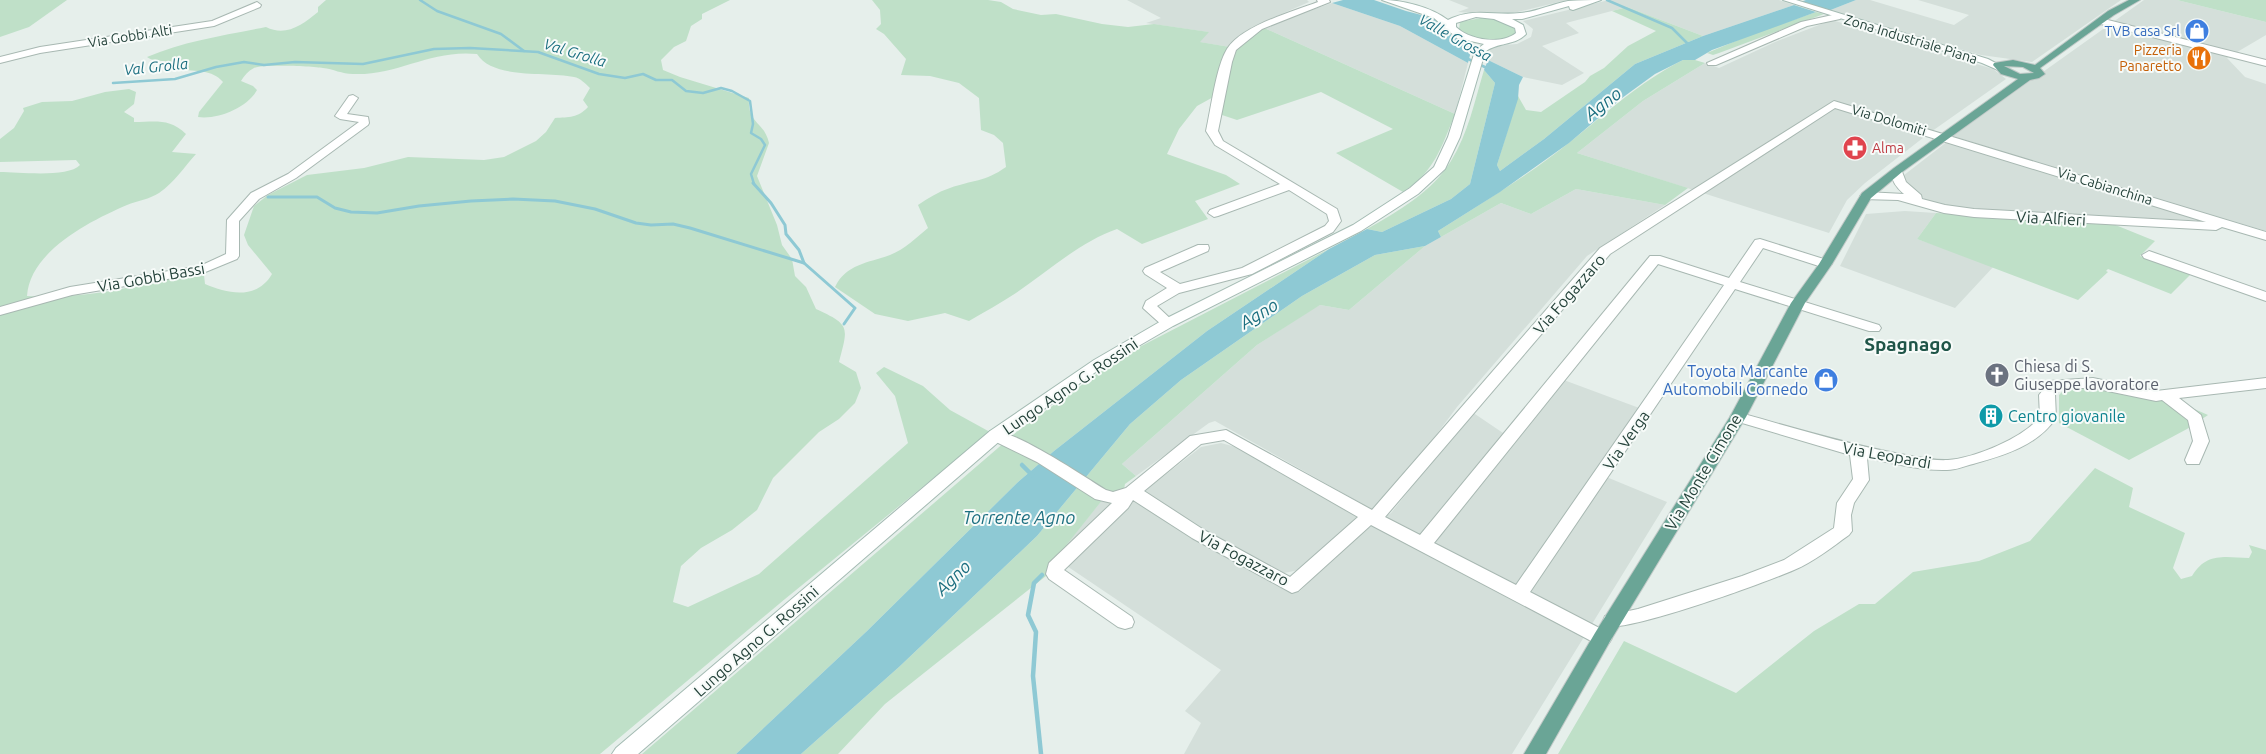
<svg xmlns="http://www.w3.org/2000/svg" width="2266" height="754" viewBox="0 0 2266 754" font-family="Ubuntu,sans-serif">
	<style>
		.built { fill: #d4dfda }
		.green { fill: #bfe0c8 }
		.water { fill: #8ec9d4 }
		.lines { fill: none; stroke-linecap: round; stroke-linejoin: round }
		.stream-far2 { stroke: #8ec9d4; stroke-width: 2.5 }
		.stream-far1 { stroke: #8ec9d4; stroke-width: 3 }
		.stream { stroke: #8ec9d4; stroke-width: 4.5 }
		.street-casing { stroke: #a8b8b2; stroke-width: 2 }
		.secondary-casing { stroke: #a4bbb3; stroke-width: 2 }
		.primary-casing { stroke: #c2cac8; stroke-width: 2 }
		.street { fill: #fff; fill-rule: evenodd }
		.secondary { fill: #fff; fill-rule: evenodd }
		.primary { fill: #6aa596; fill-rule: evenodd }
		.labels { text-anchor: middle; stroke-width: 4; stroke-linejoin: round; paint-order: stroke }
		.far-shop-label { font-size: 14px; fill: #366cbe; stroke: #f7fbf9; text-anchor: end }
		.far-street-label { font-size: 14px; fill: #24423a; stroke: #f7fbf9 }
		.far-food-label { font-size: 14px; fill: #c56008; stroke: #f7fbf9; text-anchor: end }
		.far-health-label { font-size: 14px; fill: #be3a42; stroke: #f7fbf9; text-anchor: start }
		.far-water-label { font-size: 15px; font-style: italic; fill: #1c6f80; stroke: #f7fbf9 }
		.street-label { font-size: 16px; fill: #24423a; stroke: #f7fbf9 }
		.worship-label { font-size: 16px; fill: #5b616d; stroke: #f7fbf9; text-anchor: start }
		.shop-label { font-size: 16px; fill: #366cbe; stroke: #f7fbf9; text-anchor: end }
		.culture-label { font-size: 16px; fill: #0d838f; stroke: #f7fbf9; text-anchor: start }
		.water-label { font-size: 18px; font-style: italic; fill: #1c6f80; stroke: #f7fbf9 }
		.quarter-label { font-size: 19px; font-weight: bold; fill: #1f5548; stroke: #f7fbf9 }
	</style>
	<rect width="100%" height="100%" fill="#e6efeb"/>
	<g class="built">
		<path d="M1127,0H1307L1309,2L1252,27L1230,47L1199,42L1208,32L1146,23L1161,18Z"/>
		<path d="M1449,0H1567L1505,15L1458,12L1469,8Z"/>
		<path d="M1609,0H1779L1794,5L1703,36L1627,7L1566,23L1579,33L1542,46L1584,73L1562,85L1523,77L1488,60L1491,46L1517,44L1531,37L1533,29L1523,21Z"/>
		<path d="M1856,0H1870L1954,25L1969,15L1918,0H2121L2032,62L1981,55L1828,11Z"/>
		<path d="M2144,0H2177L2266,22V35L2227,58L2245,77L2266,84V231L2122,189L1953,136Z"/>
		<path d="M1332,3L1400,26L1468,63L1455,114L1262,27Z"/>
		<path d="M1832,20L1993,69L2006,79L1928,134L1865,183L1847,200L1829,233L1577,153L1643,101L1705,63L1719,68L1775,42Z"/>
		<path d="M1948,141L2208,221L1956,209L1926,200L1899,179Z"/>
		<path d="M1576,189L1665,205L1587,256L1457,407L1419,458L1373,510L1215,421L1209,423L1136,476L1122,464L1257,345L1314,308L1320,305L1349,310L1425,246L1501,203L1531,214Z"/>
		<path d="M1905,211L1936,213L1917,239L1994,266L1955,308L1840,266L1866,214Z"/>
		<path d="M1553,376L1650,412L1604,476L1667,502L1512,754H1184L1201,723L1185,711L1221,670L1055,558L1108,493L1124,489L1125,491L1299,592L1350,541L1391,513L1472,412L1506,435Z"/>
		<path d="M1221,443L1243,449L1358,517L1299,570L1284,573L1237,550L1143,492L1201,447Z"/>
	</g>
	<g class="green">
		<path d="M0,0H67L29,27L0,37Z"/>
		<path d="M326,0H730L702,14V19L691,26L686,41L674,47L661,60L663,70L680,77L749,98C747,124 764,121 769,143L757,176L777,225L782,245L792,259L795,276L806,287L816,309C851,325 848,327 839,362L856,372L861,388L855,403L839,419L819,432L773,478L757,510L732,530L701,548L681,566L673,602L688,607L759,574L908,443L895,396L876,373L884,367L923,386L950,410L990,432L785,599L600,754H0V172C19,172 68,178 80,165L76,160L0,162V139L14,128L24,111L23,108L42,102L72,101L105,92L129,89L136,92L134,104L124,112L134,118V122C156,122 169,118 186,134L172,152L196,154C184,167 175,182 159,193C150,199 137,201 127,205C90,221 30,251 27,296C63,298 100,294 136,286C161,281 177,274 204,275L205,284C228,294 257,300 272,274L248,245L244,235L254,206L268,195L307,175L364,168L408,157L484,160L504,157L536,141L546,132L555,118C569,117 578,118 588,107L583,100L590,88C586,84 580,78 574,77C548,71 493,80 477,54C431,49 397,76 353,74C342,74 333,69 323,68C313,66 261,64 254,68C248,71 244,76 241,81L253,86L257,90C248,107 218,120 198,117L199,112L223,82C212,69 196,72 180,69C173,56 157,65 147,57C184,41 226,35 266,27C286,37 302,25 318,12V7Z"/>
		<path d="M872,0H988L1001,2L1013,9L1041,15L1056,14L1102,24L1128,27L1154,24L1209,32L1200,42L1230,47L1217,95L1197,106L1179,129L1167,154L1226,175L1240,184L1195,201L1208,219L1142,244L1117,229C1080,242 1048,271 1016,293C1001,303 984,312 969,321L945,313L908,321L875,314L835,287C846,264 868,263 890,255C905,249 916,238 928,228L918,205C928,198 938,192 950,188C972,180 985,182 1006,167L1003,143L994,135L981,130L979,98L959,83L930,76L901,75L906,59L884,34L876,29L881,24L880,10Z"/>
		<path d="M2177,0H2266V22Z"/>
		<path d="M1627,7L1703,36L1635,64L1544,139L1500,171L1497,165L1518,96L1526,110L1541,112L1585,82L1590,76L1604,68L1628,46L1656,31L1612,11Z"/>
		<path d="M1816,12L1824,14L1719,53L1713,55L1707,53L1750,35Z"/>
		<path d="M1481,18L1499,20L1513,26L1516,33C1502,45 1472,40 1459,29L1460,22Z"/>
		<path d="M1262,27L1455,114C1441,148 1435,171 1403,192L1336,153L1393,129L1321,92L1237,120L1219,114L1229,63L1238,46Z"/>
		<path d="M1683,60H1695L1705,63L1643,101L1577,153L1688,188L1665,205L1576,189L1531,214L1501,203L1441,237L1438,231C1482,203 1529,175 1570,142C1609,111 1638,83 1683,60Z"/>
		<path d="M1484,70L1495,83L1470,184L1451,199L1382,232L1367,229C1397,212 1433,191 1451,161C1468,134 1475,100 1484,70Z"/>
		<path d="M1936,213L2113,224L2155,241L2140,256L2193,272L2171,294L2108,269L2106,271L2108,272L2078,300L1917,239Z"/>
		<path d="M1425,246L1349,310L1320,305L1257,345L1122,464L1136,476L1125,484L1124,489L1108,493L1056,558L1046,576L885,704L838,754H801L899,667L1037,536L1130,424L1181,380L1302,296L1375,255Z"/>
		<path d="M1329,249L1207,331L1054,451L1018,482L867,631L736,754H642L1019,430L1122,356Z"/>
		<path d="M2075,388L2113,389L2174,400L2208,415L2187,429L2129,460L2059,423V395L2064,390Z"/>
		<path d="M2095,468L2133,488L2129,507L2185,533L2173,568L2181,579L2192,576C2206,552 2225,557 2249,558L2252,552L2249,545L2266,550V754H1558L1624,641L1736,693L1814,631L1859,604H1875L1913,572L1979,561L2030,541Z"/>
	</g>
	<g class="water">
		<path d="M1343,0H1374L1406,11L1433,18L1439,21L1445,31L1469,45L1471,51L1468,63L1400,26L1332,3Z"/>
		<path d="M1806,0H1856L1828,11L1800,2Z"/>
		<path d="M1794,5L1816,12L1712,50L1695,60H1683L1655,74L1622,98L1569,143L1500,192L1438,231L1441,237L1425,246L1375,255L1302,296L1181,380L1130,424L1037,536L899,667L801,754H736L867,631L1018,482L1054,451L1207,331L1329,249L1367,229L1382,232L1451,199L1470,184L1495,83L1484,70L1488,60L1523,77L1519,85L1518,99L1497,165L1500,171L1544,139L1635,64L1703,36Z"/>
	</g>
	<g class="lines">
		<g class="stream-far2">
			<path d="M420,0L437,11L501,34L524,51"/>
			<path d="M1607,0L1672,28L1690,46"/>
			<path d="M1464,57L1489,69"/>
			<path d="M113,83L175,79L216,67L244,62L264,65L295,62L363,64L434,49L470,48L538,52L599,74L625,78L643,74L656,80H672L686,91L703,93L721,88L732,91L750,101L753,124L751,133L761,139L765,145L751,174L754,184"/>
		</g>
		<g class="stream-far1">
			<path d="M753,183L771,203L785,225L786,234L799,250L804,263L855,308L844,324"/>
			<path d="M268,197H317L335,208L351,212L377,213L419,206L471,201L513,199L555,201L595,209L636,223L651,225L673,224L690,228L804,263"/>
		</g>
		<g class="stream">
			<path d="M1022,465L1032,475"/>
			<path d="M1041,754L1033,676L1036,632L1028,615L1034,583L1042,575"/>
		</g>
		<defs>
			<g id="street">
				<path d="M1317,0H1329L1330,2L1262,29L1236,50L1232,62L1218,131L1223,141L1337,209L1341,221L1333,232L1252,274L1179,293L1157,306L1175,323L1168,327L1163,326L1143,308L1146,301L1167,288L1145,274L1143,271L1145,268L1198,245H1208L1209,248L1208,251L1160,272L1180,284L1242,268L1325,226L1329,221L1327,214L1289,190L1218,216L1214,217L1208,213L1210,210L1280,184L1215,145L1206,131C1211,109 1216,67 1227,49C1241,26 1294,11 1318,2Z"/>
				<path d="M257,2L261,5L260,7L214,26L40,53L0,63V57L40,47L212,21Z"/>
				<path d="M1837,14L1842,17L1840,19L1807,26L1716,65H1708L1707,63L1801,22Z"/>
				<path d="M2100,18L2266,60V66L2097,23L2095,21Z"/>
				<path d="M353,95L358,98L347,114L368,117L369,123L368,125L296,178L259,199L239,221V256L237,259L203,273L72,295L0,315V307L70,287L200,266L226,254L227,220L251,193L288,174L359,122L340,119L335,116L349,96Z"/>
				<path d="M1834,101L2266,232V240L2222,227L2216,230L1974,217L1944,213L1898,200L1862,199L1860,196L1866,192L1904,194C1896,187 1889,178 1893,169H1901L1906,182L1921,195L1922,199L1945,205L1974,209L2206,222L1835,108L1610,254L1385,517L1420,535L1650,256H1660L1729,278L1755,240L1760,239L1830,261L1832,264L1825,268L1763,248L1740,282L1879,325L1881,328L1879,331H1869L1735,289L1530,592L1609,633L1612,638L1609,643L1602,645L1595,643L1371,525L1298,591L1292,593L1192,538L1133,500L1128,508L1064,570L1132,617L1134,622L1132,627L1125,629L1118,627L1049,579L1046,574L1049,563L1112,503L1095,499L1037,462L990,439L988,435L990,431C1010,426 1086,478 1106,490L1113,492L1126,488L1190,436L1226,430L1372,510L1600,248ZM1658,264L1724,285L1516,585L1434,543ZM1224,440L1358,517L1290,577L1204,530L1144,491L1201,444Z"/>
				<path d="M2149,251L2266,292V301L2144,258L2142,255Z"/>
				<path d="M2093,378L2156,391L2266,378V388L2179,398L2201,415L2209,441L2199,464H2187L2185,460L2193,441L2188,420L2162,400L2156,401L2093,388H2059L2055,395L2056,418C2037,446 2004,455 1973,464C1965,466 1956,470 1947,470C1921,471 1893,463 1867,458L1869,480L1854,503L1851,515L1852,531L1849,535C1832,547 1814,562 1794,570C1767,582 1627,633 1605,626L1603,621L1605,616L1638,609L1742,576L1784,560L1834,528L1837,503L1853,479L1850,455L1732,420L1730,417L1732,414H1744C1794,428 1843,443 1895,453C1912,456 1930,461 1948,460C1975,458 2023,438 2040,417L2039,395L2050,381Z"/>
			</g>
			<g id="secondary">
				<path d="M1382,0C1403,0 1431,7 1448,20C1472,7 1495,16 1520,13C1536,12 1552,4 1568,1C1580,0 1590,0 1601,0L1573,10L1570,9L1569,6L1522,19H1512L1523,25L1526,34C1515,46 1497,42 1485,52L1460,137L1445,169L1418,194L1361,231L1173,326L1104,366L1002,439L638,754H612L616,748L990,431L1094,360L1163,320L1353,225L1410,188L1434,167L1448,137L1475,51L1484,44L1457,38L1434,18ZM1476,17L1494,19L1515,28L1516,33C1501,45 1469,40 1456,27V23Z"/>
				<path d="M1783,0H1796L1988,59L2003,67L1998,70L1982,63Z"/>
			</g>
			<path id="primary" d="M2129,0H2140L2114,15L2040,68L2045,74L2039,78L2030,80L1902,172L1871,198L1832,264L1805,303L1746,417L1609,643L1546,754H1524L1595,633L1730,417L1791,303L1819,264L1862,193L1894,168L2018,79L2001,74L1993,65L1994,63L2013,60L2035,65L2108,11ZM2004,66L2023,67L2034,73L2020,74Z"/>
		</defs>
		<use href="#street" class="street-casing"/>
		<use href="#secondary" class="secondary-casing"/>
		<use href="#primary" class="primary-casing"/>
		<use href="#street" class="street"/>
		<use href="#secondary" class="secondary"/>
		<use href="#primary" class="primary"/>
	</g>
	<defs>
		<symbol id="shop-disc" viewBox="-11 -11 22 22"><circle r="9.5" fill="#3f7fe0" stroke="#f7fbf9"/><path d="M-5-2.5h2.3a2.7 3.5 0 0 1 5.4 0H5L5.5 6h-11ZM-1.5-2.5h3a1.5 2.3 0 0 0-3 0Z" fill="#fff"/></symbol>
		<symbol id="restaurant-disc" viewBox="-11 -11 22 22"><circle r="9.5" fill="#e8710a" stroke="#f7fbf9"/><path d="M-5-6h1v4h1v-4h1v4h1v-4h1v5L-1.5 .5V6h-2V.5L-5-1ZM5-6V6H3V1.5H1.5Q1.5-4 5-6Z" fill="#fff"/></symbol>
		<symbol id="pharmacy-disc" viewBox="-11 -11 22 22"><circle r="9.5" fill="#e0444e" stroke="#f7fbf9"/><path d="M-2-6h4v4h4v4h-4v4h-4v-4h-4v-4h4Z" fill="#fff"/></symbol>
		<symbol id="church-disc" viewBox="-11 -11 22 22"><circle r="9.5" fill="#6b7280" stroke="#f7fbf9"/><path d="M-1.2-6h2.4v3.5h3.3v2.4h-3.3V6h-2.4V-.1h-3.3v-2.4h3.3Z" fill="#fff"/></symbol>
		<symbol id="building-disc" viewBox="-11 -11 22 22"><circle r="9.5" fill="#0f9aa8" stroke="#f7fbf9"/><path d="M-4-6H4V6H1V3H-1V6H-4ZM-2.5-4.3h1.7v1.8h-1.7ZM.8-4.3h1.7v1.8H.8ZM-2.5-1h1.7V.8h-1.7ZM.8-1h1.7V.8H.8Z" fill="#fff"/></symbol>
	</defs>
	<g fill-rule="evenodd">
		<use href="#shop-disc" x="2183" y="17" width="28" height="28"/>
		<use href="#restaurant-disc" x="2185" y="44" width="28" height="28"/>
		<use href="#pharmacy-disc" x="1841" y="134" width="28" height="28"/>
		<use href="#church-disc" x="1983" y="361" width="28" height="28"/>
		<use href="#shop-disc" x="1812" y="366" width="28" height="28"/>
		<use href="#building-disc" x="1977" y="402" width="28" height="28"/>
	</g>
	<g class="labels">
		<g class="far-shop-label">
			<text x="2180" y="36">TVB casa Srl</text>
		</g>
		<g class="far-street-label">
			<text transform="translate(130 36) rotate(-9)" y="5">Via Gobbi Alti</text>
			<text transform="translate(1911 39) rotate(17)" y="5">Zona Industriale Piana</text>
			<text transform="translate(1889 120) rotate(17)" y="5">Via Dolomiti</text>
			<text transform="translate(2105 186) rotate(17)" y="5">Via Cabianchina</text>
		</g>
		<g class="far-food-label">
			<text x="2182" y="55">Pizzeria<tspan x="2182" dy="16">Panaretto</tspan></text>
		</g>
		<g class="far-health-label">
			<text x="1872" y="153">Alma</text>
		</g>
		<g class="far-water-label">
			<text transform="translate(1455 38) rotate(29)" y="5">Valle Grossa</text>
			<text transform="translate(575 53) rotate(17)" y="5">Val Grolla</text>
			<text transform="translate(156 67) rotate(-6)" y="5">Val Grolla</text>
		</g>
		<g class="street-label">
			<text transform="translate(2051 218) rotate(3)" y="6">Via Alfieri</text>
			<text transform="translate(151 277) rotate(-10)" y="6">Via Gobbi Bassi</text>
			<text transform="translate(1569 294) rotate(-49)" y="6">Via Fogazzaro</text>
			<text transform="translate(1070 386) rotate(-34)" y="6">Lungo Agno G. Rossini</text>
			<text transform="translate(1626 440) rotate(-55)" y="6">Via Verga</text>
			<text transform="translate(1887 455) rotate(10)" y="6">Via Leopardi</text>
			<text transform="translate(1703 472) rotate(-59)" y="6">Via Monte Cimone</text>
			<text transform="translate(1244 558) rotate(28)" y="6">Via Fogazzaro</text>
			<text transform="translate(756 641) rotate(-41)" y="6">Lungo Agno G. Rossini</text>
		</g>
		<g class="worship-label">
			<text x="2014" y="372">Chiesa di S.<tspan x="2014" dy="18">Giuseppe lavoratore</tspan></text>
		</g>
		<g class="shop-label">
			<text x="1808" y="377">Toyota Marcante<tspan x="1808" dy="18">Automobili Cornedo</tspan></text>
		</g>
		<g class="culture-label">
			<text x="2008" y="422">Centro giovanile</text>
		</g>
		<g class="water-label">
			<text transform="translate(1603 104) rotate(-38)" y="6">Agno</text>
			<text transform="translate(1259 314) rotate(-31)" y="6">Agno</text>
			<text x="1019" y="524">Torrente Agno</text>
			<text transform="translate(953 578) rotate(-44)" y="6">Agno</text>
		</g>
		<g class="quarter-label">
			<text x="1908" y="351">Spagnago</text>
		</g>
	</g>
</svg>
